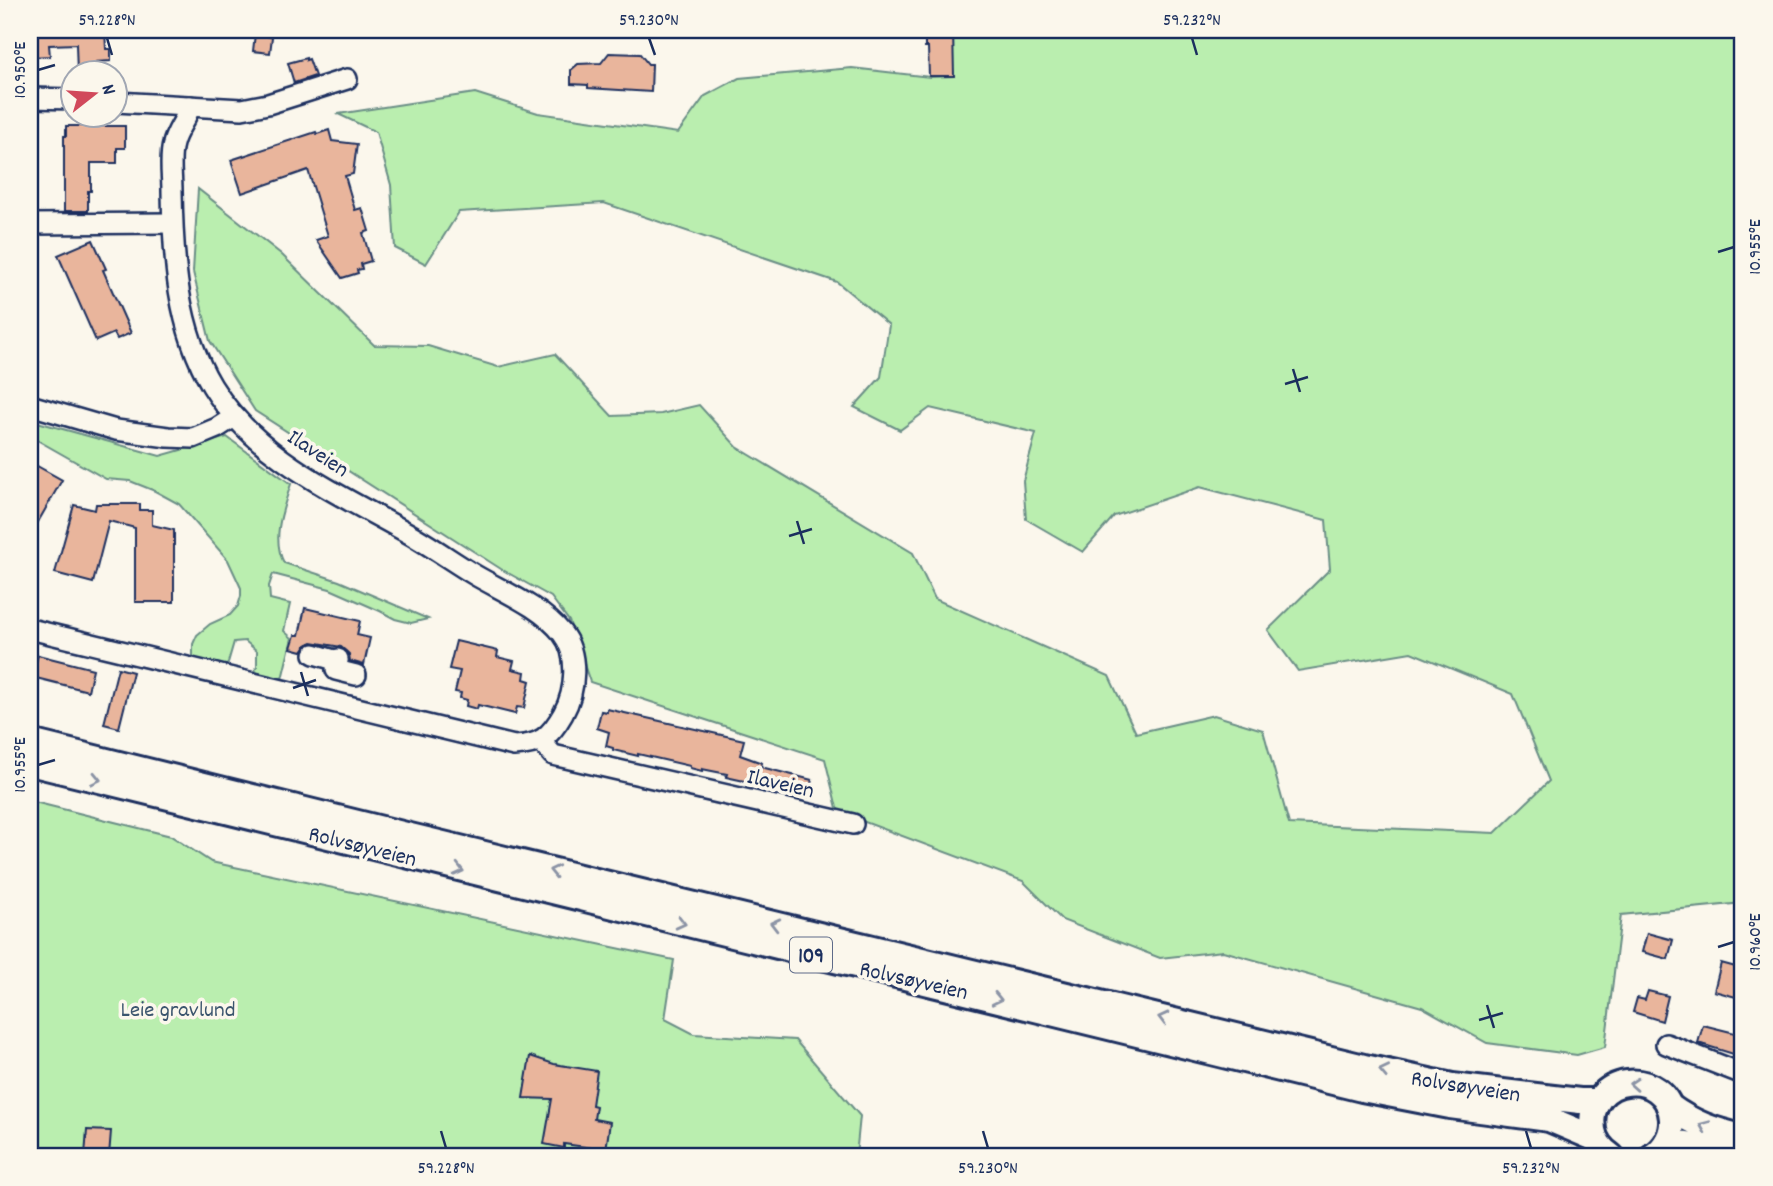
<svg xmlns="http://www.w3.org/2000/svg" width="1773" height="1186" viewBox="0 0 1773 1186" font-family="Dekko,sans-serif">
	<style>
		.green { fill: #baeeaf; stroke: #6a8e86; stroke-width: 2 }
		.building { fill: #e9b59c; stroke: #1b2f5e; stroke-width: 2 }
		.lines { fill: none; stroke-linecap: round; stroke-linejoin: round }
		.minor-casing { stroke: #1b2f5e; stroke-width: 24 }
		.major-casing { stroke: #1b2f5e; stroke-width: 30 }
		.minor { stroke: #fbf7ec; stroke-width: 19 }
		.major { stroke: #fbf7ec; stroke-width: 24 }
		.oneway { stroke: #8b93a5 }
		.ticks { fill: none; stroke: #1b2f5e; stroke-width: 2.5 }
		.labels { text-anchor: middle; stroke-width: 7; stroke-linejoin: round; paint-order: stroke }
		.shield { fill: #fbf7ec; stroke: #5e6b89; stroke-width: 2 }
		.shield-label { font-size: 21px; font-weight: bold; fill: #1b2f5e }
		.street-label { font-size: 23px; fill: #1b2f5e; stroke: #fbf7ec }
		.park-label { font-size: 23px; fill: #3b556e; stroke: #fbf7ec }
		.neatline { fill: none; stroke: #1b2f5e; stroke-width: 2.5 }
		.ticks-label { font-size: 18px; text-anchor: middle; fill: #1b2f5e }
	</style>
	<rect width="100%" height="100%" fill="#fbf7ec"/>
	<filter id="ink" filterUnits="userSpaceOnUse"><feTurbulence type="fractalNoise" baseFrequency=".0143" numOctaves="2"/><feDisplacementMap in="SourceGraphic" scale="14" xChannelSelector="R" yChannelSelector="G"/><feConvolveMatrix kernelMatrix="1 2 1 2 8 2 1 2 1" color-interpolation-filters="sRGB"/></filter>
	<g filter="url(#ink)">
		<g class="green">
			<path d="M952,30H1743V903L1621,915L1605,1047L1577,1055L1487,1043L1422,1007L1223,951L1160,958L1062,920L1023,881L838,812L825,759L590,682L569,621L551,597L501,569L255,411L210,341L193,272L198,189L281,254L374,345L428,346L498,367L555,354L612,416L661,414L699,405L737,447L913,553L935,599L1109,676L1136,733L1214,715L1263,730L1289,824L1495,833L1549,781L1513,694L1411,652L1298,671L1268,630L1330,569L1326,520L1200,487L1114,516L1083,552L1026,519L1023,481L1036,433L930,408L900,430L854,407L881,377L889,325L837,282L604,203L459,212L426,264L395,248L391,185L376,132L338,114L475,93L538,113L678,133L705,96L739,78L852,68L930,77L953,76Z"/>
			<path d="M30,420L160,456L227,437L291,484C283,509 271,538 284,563L339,581L428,619L411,623L395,619L380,611L330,589L273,574L269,586L270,599L290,604L284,631L292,638L282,679L279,682L252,674L257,667V651L245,641L234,642L227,666L193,658V644L197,635L210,624L230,615L238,606L241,596V588L228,560L179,504L155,491L130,481L106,479L30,436Z"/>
			<path d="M30,801L171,836L211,862L674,960L665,1019L694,1034L795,1040L860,1116L856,1156H838L835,1154V1156H50L30,1146Z"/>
		</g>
		<g class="building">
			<path d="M30,30H105L106,49H111V61L96,62V74H77L76,44L49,45L50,56L30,57Z"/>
			<path d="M928,30H953L954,76H929L928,47H925V33H928Z"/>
			<path d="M255,34L272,37L270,53L253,51Z"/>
			<path d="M609,53L640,54L648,64H652L651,92L588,88V85L571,84V70L578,64L601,63Z"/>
			<path d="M306,58V60L309,59L315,76L294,83L288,63Z"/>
			<path d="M66,126H125V148H117V163H91V191H88V211H64V136H66Z"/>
			<path d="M329,130L332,141L357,144L353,174L345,176L355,210L362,208L369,231L363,233L371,261L361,264L362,269L357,270L358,273L342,278L316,240L328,236L308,170L242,193L231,160L316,132L317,134Z"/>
			<path d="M93,240L106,269L103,270L131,333L117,339L114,333L96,341L58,255Z"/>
			<path d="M30,462L62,480L30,536Z"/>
			<path d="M96,504H140V510H152V525L174,530V602H135V528L109,521L93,583L55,573L74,505L95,510Z"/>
			<path d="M305,608L360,621L357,635L370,638L364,665L350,661L349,654L341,647L312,642L306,645L302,651L291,648L295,635H299Z"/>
			<path d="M456,641L498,651L497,657L514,661L512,669L525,672L524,679L530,681L524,708L517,707L515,714L478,705L477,709L466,706L467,700L460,698L461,693L455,692L460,671L449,669Z"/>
			<path d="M38,655L93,669L88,691L32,677Z"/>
			<path d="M118,668L133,672L119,728L104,724Z"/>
			<path d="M607,709L744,740L740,755L762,763L761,767L812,780L807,797L783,791V788L759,782L758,784L726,777L727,774L702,769V771L690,768V766L638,754V756L613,750V748L606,746L609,732L597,728L601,711L607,712Z"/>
			<path d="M1647,933L1673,940L1668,959L1642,952Z"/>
			<path d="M1721,963L1743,969V999L1714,991Z"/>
			<path d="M1648,991L1668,996L1662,1021L1633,1012L1637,998L1645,1000Z"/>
			<path d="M1703,1025L1743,1035V1057L1698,1043Z"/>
			<path d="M530,1056L554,1064L597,1071L592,1105L596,1106L594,1119L610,1122L606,1150L564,1144V1148L544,1144L552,1099L523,1098Z"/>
			<path d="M87,1130L111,1131L109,1156H85Z"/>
		</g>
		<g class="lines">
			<defs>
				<g id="minor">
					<path d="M30,98L74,99"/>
					<path d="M116,102L242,109L268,104L347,79"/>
					<path d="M30,224L172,223"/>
					<path d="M30,405L116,430L168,437L193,438L217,428L234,417"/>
					<path d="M30,629L514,746C540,745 550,737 563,714C576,691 579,654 562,633C540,606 504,592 475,575C452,561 431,546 408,533C336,492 256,458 212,386C177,328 173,257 172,191C172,176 169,158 173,144C176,130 187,119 190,106"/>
					<path d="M314,654L338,661"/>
					<path d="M338,659L336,670L356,675"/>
					<path d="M543,740L546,747L553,755L853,824"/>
					<path d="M1666,1044L1743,1074"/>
				</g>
				<g id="major">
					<path d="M30,742L410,836L1364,1067L1452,1086L1580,1101H1597"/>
					<path d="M30,763L1362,1089L1450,1106L1549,1119L1594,1138"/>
					<path d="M1669,1106C1692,1123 1715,1131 1743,1137"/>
					<path d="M1667,1142L1686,1144L1735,1156"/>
					<path d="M1611,1156C1602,1150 1595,1142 1593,1130C1584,1073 1668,1065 1672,1119C1673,1134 1665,1148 1653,1156"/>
				</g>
			</defs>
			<use href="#minor" class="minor-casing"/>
			<use href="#major" class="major-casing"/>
			<use href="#minor" class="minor"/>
			<use href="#major" class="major"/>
		</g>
		<defs><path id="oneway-chevron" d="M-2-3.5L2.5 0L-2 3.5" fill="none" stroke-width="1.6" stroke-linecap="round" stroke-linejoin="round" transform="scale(1.75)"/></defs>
		<g class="oneway">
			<use href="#oneway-chevron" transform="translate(96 779) rotate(13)"/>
			<use href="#oneway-chevron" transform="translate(459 870) rotate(14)"/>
			<use href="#oneway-chevron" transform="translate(554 871) rotate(-167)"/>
			<use href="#oneway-chevron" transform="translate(681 923) rotate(14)"/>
			<use href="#oneway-chevron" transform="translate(775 924) rotate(-166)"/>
			<use href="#oneway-chevron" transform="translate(997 999) rotate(13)"/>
			<use href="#oneway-chevron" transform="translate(1163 1018) rotate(-166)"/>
			<use href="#oneway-chevron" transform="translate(1384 1071) rotate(-168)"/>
			<use href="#oneway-chevron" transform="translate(1634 1084) rotate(-176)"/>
			<use href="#oneway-chevron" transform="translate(1704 1126) rotate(-157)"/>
		</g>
	</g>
	<path class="ticks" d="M107,38L112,55M649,38L655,55M1192,38L1197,55M38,70L55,65M1718,252L1734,247M1293,369L1300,392M1285,384L1308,377M797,521L804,544M789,536L812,529M301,672L308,696M293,688L316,680M38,765L55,760M1718,947L1734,942M1487,1005L1494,1028M1479,1020L1503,1013M441,1131L446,1148M983,1131L988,1148M1526,1131L1531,1148"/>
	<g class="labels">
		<rect class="shield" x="790" y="937.5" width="42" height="35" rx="5"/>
		<g class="shield-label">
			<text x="811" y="962">109</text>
		</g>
		<g class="street-label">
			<text transform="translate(319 452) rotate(33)" y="8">Ilaveien</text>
			<text transform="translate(781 782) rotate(13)" y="8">Ilaveien</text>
			<text transform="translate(363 845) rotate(14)" y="8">Rolvsøyveien</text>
			<text transform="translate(914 979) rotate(13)" y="8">Rolvsøyveien</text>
			<text transform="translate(1466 1085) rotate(9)" y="8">Rolvsøyveien</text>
		</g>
		<g class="park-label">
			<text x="178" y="1016">Leie gravlund</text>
		</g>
	</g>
	<rect width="1773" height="1186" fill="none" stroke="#fbf7ec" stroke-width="77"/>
	<g transform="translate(94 94) rotate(73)"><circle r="33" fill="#fbf7ec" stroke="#a1a7b3" stroke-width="2"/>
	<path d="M0-5L12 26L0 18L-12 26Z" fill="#d1495b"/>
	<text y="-10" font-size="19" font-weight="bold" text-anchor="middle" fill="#1b2f5e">N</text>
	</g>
	<rect x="38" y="38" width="1696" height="1110" class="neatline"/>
	<g class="ticks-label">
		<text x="107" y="25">59.228°N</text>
		<text x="649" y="25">59.230°N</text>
		<text x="1192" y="25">59.232°N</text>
		<text transform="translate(19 70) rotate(-90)" y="6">10.950°E</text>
		<text transform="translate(1754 247) rotate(-90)" y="6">10.955°E</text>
		<text transform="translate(19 765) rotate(-90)" y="6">10.955°E</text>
		<text transform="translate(1754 942) rotate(-90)" y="6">10.960°E</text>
		<text x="446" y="1173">59.228°N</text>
		<text x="988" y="1173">59.230°N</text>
		<text x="1531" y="1173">59.232°N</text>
	</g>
</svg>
